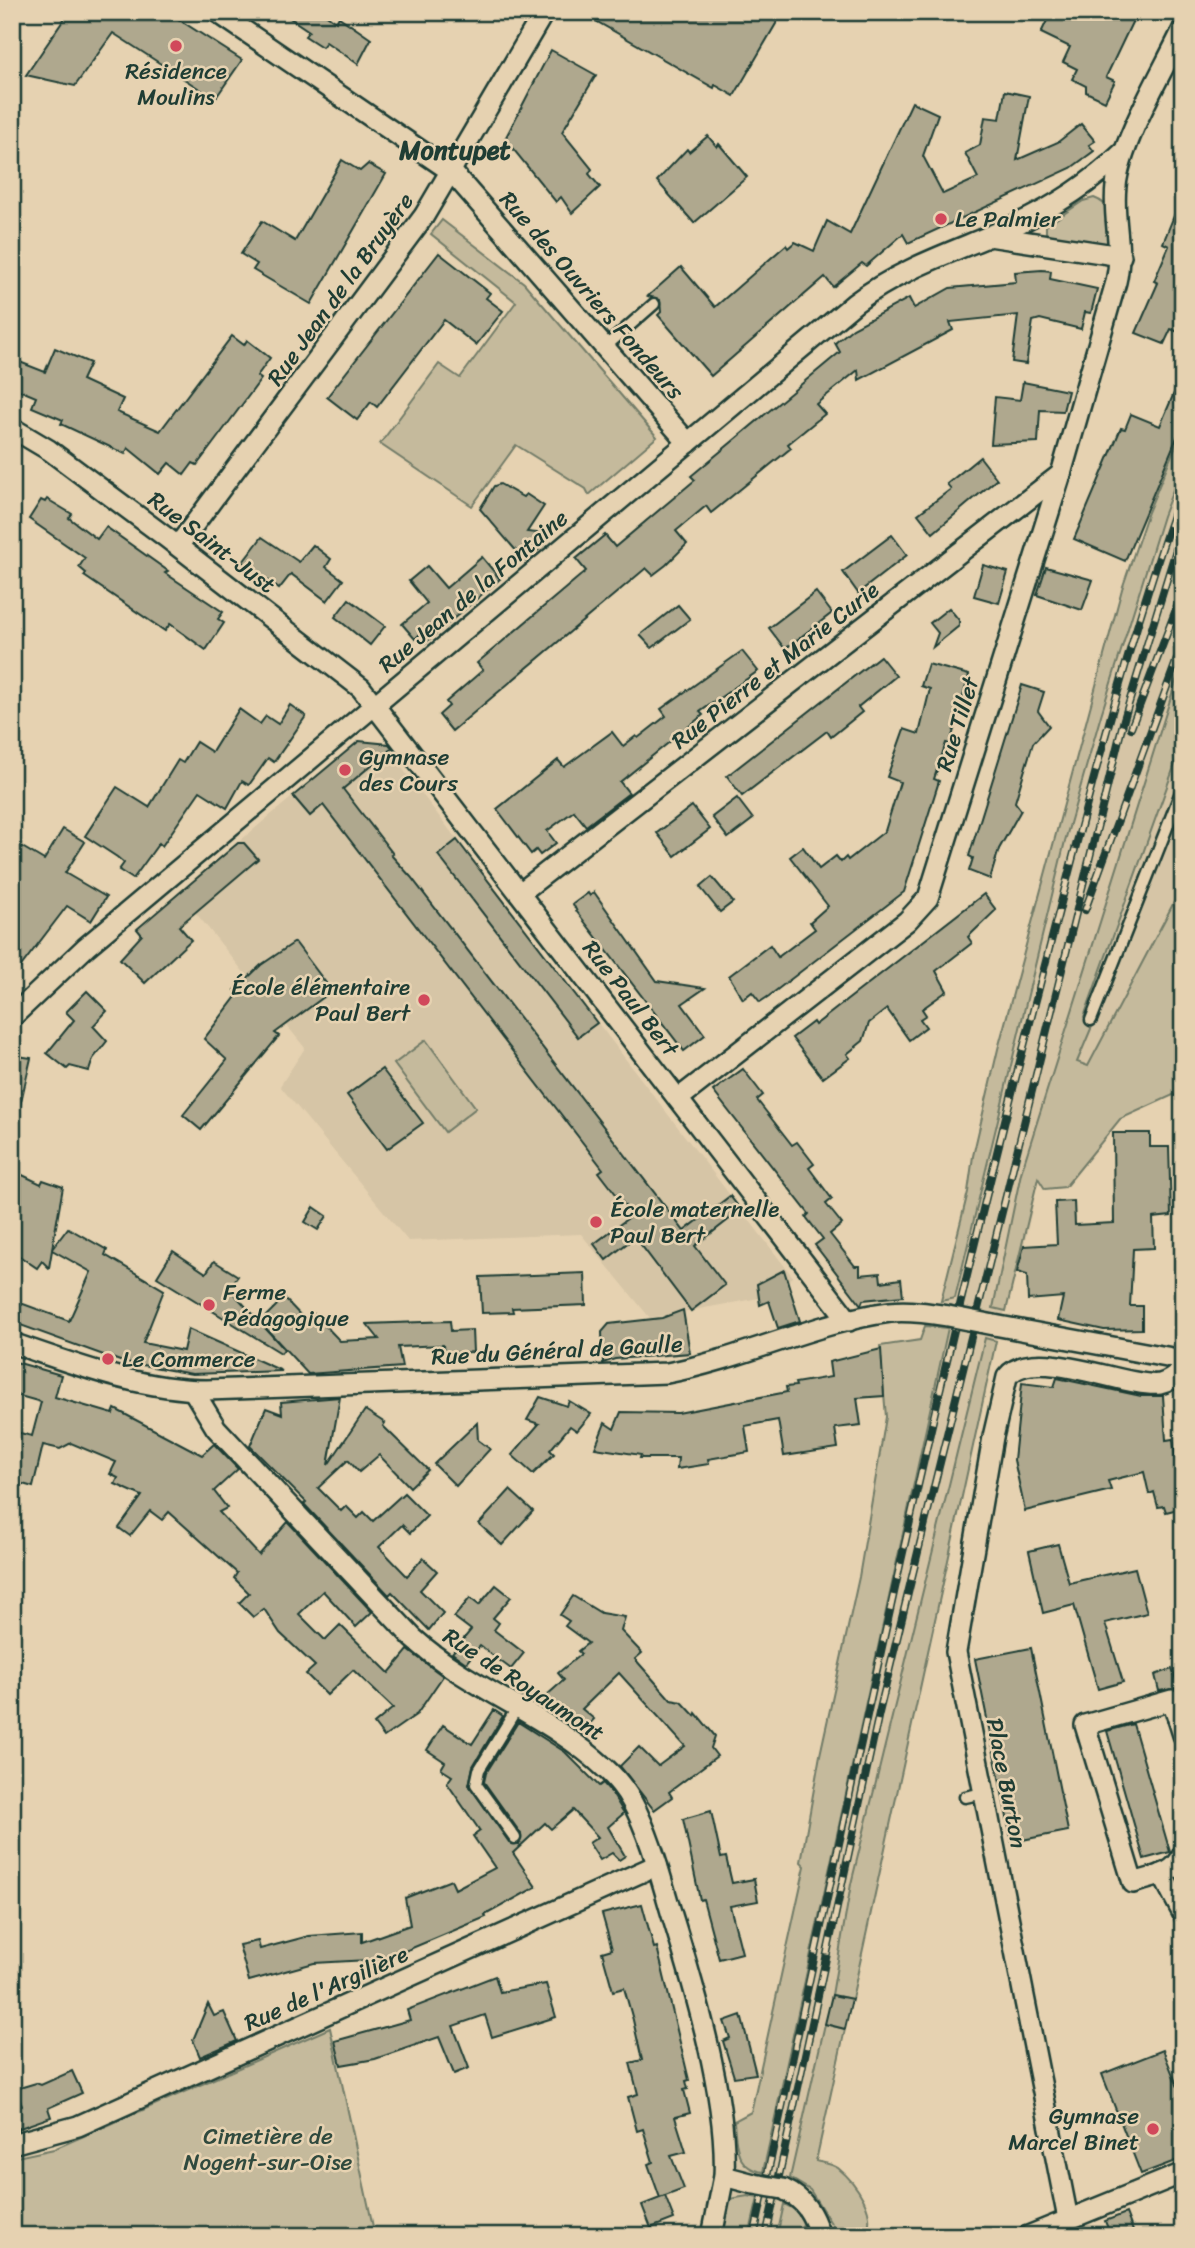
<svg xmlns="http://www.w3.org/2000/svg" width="1195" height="2248" viewBox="0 0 1195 2248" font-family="Sriracha,sans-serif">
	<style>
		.built { fill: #d6c5a6 }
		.green { fill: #c5ba9c; stroke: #727c68; stroke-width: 2 }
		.building { fill: #afa88e; stroke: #1f3d34; stroke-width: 2 }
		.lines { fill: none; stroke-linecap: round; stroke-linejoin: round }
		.service-casing { stroke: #1f3d34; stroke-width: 15 }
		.minor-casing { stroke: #1f3d34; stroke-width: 24 }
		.service { stroke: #e6d2b1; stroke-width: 10 }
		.minor { stroke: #e6d2b1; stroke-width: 19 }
		.rail-casing { stroke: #1f3d34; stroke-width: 8 }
		.rail { stroke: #e6d2b1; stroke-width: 5; stroke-dasharray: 16; stroke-linecap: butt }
		.minor-bridge-casing { stroke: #1f3d34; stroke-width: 24; stroke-linecap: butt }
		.minor-bridge { stroke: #e6d2b1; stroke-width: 19 }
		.poi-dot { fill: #d1495b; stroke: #e6d2b1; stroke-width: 2.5 }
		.labels { text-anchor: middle; stroke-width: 5; stroke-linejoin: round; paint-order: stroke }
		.poi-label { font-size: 23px; fill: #1f3d34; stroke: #e6d2b1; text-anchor: start }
		.street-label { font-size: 23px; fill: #1f3d34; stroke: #e6d2b1 }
		.park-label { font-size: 23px; fill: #304a3e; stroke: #e6d2b1 }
		.quarter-label { font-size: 26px; font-weight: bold; fill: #1f3d34; stroke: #e6d2b1 }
	</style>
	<rect width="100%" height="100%" fill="#e6d2b1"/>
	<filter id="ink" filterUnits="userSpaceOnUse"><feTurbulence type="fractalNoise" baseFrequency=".0143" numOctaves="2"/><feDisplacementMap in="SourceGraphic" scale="14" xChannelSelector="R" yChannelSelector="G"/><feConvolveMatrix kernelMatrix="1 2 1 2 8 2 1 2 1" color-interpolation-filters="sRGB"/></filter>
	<g filter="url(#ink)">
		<g class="built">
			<path d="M1183,428V919L1039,1177L1024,1246L996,1341L810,2190L796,2210L803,2223L800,2236H719L723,2211L730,2199L737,2154L734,2121L751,2112L805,1866L801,1862L820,1755L859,1577L886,1417L880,1346L920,1340L925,1326L934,1327L968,1192L973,1156L998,1049L1122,589Z"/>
			<path d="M359,741L382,744L389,751L793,1277L775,1291L759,1298L650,1318L581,1234L408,1241L280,1086L305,1048L179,892Z"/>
		</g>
		<g class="green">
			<path d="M1094,198C1114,205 1112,223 1113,241L1107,246L1054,238L1046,233V226L1083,201Z"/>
			<path d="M442,220L524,283L657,437L589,495L586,489L516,445L472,506L380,444L439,364L460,378L516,302L431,234Z"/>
			<path d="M1183,428V464L1163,516L1101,715L1065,841L955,1298L941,1301L968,1192L973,1156L998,1049L1122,589L1148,512Z"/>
			<path d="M1181,665L1183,742L1084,1017L1093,1024L1077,1062L1088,1066L1183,885V1097L1173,1095L1120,1119L1065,1187L1045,1189L1038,1178L1006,1311L993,1308L1021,1173Z"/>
			<path d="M426,1040L476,1108L445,1132L394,1064Z"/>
			<path d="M925,1326L948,1328L763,2172C735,2168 736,2144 734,2121L751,2112L805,1866L801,1862L820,1755L859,1577L886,1417L880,1346L920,1340Z"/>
			<path d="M985,1338L996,1341L852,1999L832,1995L851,1884Z"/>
			<path d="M825,2024L845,2029L816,2161C823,2163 832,2164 838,2168C855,2182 880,2215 864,2236H839L810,2190L790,2178Z"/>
			<path d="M330,2028L375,2236H12V2158L54,2149Z"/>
			<path d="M748,2196L758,2198L749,2236H719L723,2211L730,2199Z"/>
			<path d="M784,2204L796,2210L803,2223L800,2236H777Z"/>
		</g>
		<g class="building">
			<path d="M69,12H167L242,60L215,99L113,33L75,86L26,75Z"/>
			<path d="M281,12H323L336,22L339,17L371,39L358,64L326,42L322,47L305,36L309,31Z"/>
			<path d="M580,12H761L777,22L734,96L715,85L714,88Z"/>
			<path d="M1051,12H1137L1106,77L1115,81L1105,101L1086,92V86L1072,79L1077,69L1063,62L1070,47L1041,33Z"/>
			<path d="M551,50L596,75L562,132L592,169L589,174L600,187L572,213L561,197L556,202L505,139Z"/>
			<path d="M1005,91L1029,96L1017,160L1058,142L1081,124L1095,141L1089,145L1094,151L1071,168L908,243L903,234L866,266L862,263L833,287L825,277L711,376L658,315L661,312L660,300L648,296L681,267L715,307L786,245L788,248L795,242L814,251L827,221L850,234L912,102L938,114L923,156L943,194L978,178L965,153L980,145L985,117L1000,119Z"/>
			<path d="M708,136L717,147L719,144L747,177L694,223L657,181L687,149L689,152Z"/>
			<path d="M342,160L360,171L368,164L386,174L311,304L253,270L257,264L241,254L262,221L295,241Z"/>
			<path d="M1182,196L1183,334L1171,329L1164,344L1136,333L1158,283L1154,281L1169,246L1163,243Z"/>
			<path d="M439,253L490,293L486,298L503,311L476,345L444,320L377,407L371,402L357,420L327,397Z"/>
			<path d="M1042,270L1051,271L1050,279L1097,289L1091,313L1085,312L1081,329L1040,319L1033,321L1026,364L1012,362L1018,315L950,322L953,330L859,380L858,370L816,404L825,414L788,444L791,448L711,513L706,506L676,531L687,544L666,565L653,575L646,568L452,731L439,715L449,706L446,702L483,670L477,663L586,571L576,559L605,535L615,547L695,480L691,476L840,352L835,343L853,328L909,298L914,308L950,288L1016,282L1015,272Z"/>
			<path d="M232,336L244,345L247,340L270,358L257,376L261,379L218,437L197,465L193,463L184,475L169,463L160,474L128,448L125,454L61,424L63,420L32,407L36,397L12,387V359L45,372L55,348L90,363L82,380L123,399L117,412L160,431Z"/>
			<path d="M1183,372V423L1125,561L1074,539L1121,428L1125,429L1131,414L1160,426Z"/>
			<path d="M1023,382L1068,391L1063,411L1040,410L1038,442L991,444L995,397L1020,400Z"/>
			<path d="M980,457L997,479L933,533L918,514L951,489L947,484Z"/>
			<path d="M500,484L523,497L526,494L544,506L527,532L547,534L542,547L525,561L480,509L494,486Z"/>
			<path d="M47,499L72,514L69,518L97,539L106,527L168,571L165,573L223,612L218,619L224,623L206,650L170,624L165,631L84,576L86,573L79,567L85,558L29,519L41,500L45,502Z"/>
			<path d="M892,535L907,555L858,593L843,572Z"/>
			<path d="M262,537L299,562L313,545L331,559L326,567L343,580L327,601L291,574L279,589L243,562Z"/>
			<path d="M482,557L500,579L425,643L419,635L415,639L402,624L427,603L409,581L427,566L446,588Z"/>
			<path d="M983,565L1008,572L999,603L974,596Z"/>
			<path d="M1046,567L1093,580L1082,610L1037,595Z"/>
			<path d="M816,592L832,613L785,649L769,628Z"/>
			<path d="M349,599L385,626L370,645L335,617Z"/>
			<path d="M678,605L690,619L652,648L640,635Z"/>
			<path d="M949,608L959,620V626L933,647L938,633L930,623Z"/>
			<path d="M742,651L758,671L700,712L703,715L620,782L629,793L586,826L574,811L547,831L556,843L540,855L536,850L531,854L497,809L558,760L564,767L612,732L623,746L636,736L638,738L666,716L661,709Z"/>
			<path d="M880,656L896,676L858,707L862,712L831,737L827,731L742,796L727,776Z"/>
			<path d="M928,664L969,675L950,744L946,743L934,779L939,781L904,892L769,996L760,1002L752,992L743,999L729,976L770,945L778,957L815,929L810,922L828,906L790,857L803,847L819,869L836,856L841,862L846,857L848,860L885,831L900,782L887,777L904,729L919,734L930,689L921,686Z"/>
			<path d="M1022,685L1044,692L1038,711L1049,726L1033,743L1015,802L1021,810L999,849L990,879L969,871L973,858L969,856Z"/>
			<path d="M290,705L306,716L274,762L268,758L249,785L242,781L227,808L200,791L162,846L159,843L133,879L119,870L124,863L117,857L85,836L117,787L149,807L178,760L183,763L196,742L212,752L239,709L260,724L266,716L278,724Z"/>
			<path d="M359,741L389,744L392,748L343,789L393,854L391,855L411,877L684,1231L730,1196L741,1210L695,1246L725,1285L691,1311L635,1237L606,1260L594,1244L632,1215L599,1172L603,1169L323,805L310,816L293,796Z"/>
			<path d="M737,798L753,819L728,838L712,817Z"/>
			<path d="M692,806L710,829L675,856L657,833Z"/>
			<path d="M63,829L85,842L65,873L106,897L91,921L67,906L12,978V841L44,860Z"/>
			<path d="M457,840L597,1023L578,1037L438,855Z"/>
			<path d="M238,843H244L258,859L179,926L191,940L145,983L120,959L142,935L137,929Z"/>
			<path d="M712,877L733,902L720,912L700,887Z"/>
			<path d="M594,892L657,981L705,988L682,1004L705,1035L684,1051L577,912L573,904L588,893L590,896Z"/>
			<path d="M984,894L996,910L968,937L972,943L936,971L947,991L922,1009L926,1015L920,1019L926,1027L909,1040L887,1009L869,1023L863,1041L847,1054L850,1058L823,1078L792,1038L813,1022L815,1025Z"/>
			<path d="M295,942L332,991L275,1033L279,1036L201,1130L183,1115L227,1060L204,1039L238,994L235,990L261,965Z"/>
			<path d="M87,991L107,1011L93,1026L107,1041L93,1059L89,1071L70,1066L67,1069L47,1053L74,1020L66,1012Z"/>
			<path d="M12,1055L31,1058L19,1110H12Z"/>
			<path d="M382,1069L423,1123L387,1149L347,1095Z"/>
			<path d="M743,1069L763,1095L757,1100L792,1145L797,1142L814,1164L809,1168L832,1199L826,1204L842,1224L830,1234L855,1266H860V1275L880,1273L881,1282L901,1279L903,1296L863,1300L861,1305L815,1245L823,1239L806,1217L809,1214L713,1091Z"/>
			<path d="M1113,1133H1150V1147H1169L1171,1216L1153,1218L1154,1248L1133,1249L1130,1306H1142V1329L1104,1330L1058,1320L1063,1297L1028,1300L1027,1275L1017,1272L1024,1246L1057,1244L1055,1202L1074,1201L1075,1225L1114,1223Z"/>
			<path d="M12,1170L41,1184L43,1180L63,1187L52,1249L68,1228L107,1250L105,1255L164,1290L143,1343L183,1351L188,1329L282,1371L192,1374L120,1361L12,1322L18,1302L69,1321L91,1272L52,1250L49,1268L42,1261L37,1268L12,1251Z"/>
			<path d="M314,1207L327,1216L318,1230L305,1222Z"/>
			<path d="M173,1251L206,1273L214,1261L238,1276L229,1288L284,1349L281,1353L157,1277Z"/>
			<path d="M784,1270L800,1321L778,1328L769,1301L760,1305L757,1284Z"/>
			<path d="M585,1273L586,1305L512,1308L513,1312L482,1313L480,1277Z"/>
			<path d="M284,1298L306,1321L314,1314L340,1341L379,1339L367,1324L450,1321L451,1331L472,1330L473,1352L444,1353L443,1345L398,1347L402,1367L308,1374L260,1322Z"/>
			<path d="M683,1310L690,1353L615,1359L603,1363L602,1332L609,1324L662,1318Z"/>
			<path d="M881,1349L884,1396L857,1398L861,1425L835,1428L838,1448L784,1456L778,1420L745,1426L749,1452L708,1459L709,1464L677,1469L678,1458H640L641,1455L595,1448L605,1423L614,1429L621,1412L678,1413L787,1392L786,1387L796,1386L795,1383L831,1377L829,1362Z"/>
			<path d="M12,1361L61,1375L55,1397L113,1414L115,1409L202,1455L214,1444L238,1469L214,1491L227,1508L219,1512L259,1555L288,1522L372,1612L356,1627L323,1591L299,1614L325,1640L340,1625L389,1673L408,1650L443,1676L417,1714L384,1737L374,1724L393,1708L353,1670L327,1695L306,1674L315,1666L280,1633L264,1609L253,1617L239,1603L249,1593L234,1578L237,1573L169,1512L162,1520L150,1511L130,1536L119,1528L142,1496L115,1484L118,1478L110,1474L116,1462L71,1443L60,1449L43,1445L33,1487L12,1481V1431L32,1436L41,1402L16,1395L12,1383Z"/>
			<path d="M1057,1378L1141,1396H1163L1166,1440L1173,1439L1182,1508L1166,1512L1164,1506L1158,1507L1154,1492L1149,1494L1144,1472L1108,1481L1111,1490L1025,1511L1014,1460L1022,1383L1054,1387Z"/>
			<path d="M340,1397L328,1465L365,1410L385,1423L383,1426L428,1470L410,1487L379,1455L359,1472L348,1460L318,1488L341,1511L346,1506L358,1518L364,1512L373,1521L404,1493L427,1516L410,1533L402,1525L379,1547L407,1576L423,1558L437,1571L420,1590L443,1613L429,1630L392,1592L389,1595L304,1504L306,1502L250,1446L266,1408L282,1414L281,1402Z"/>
			<path d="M540,1397L567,1406L569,1401L591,1414L577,1431L570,1426L550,1450L554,1454L533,1474L512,1455L539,1424L527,1420Z"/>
			<path d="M477,1423L478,1440L490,1449L456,1486L434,1464Z"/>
			<path d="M510,1490L533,1511L502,1545L479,1524Z"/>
			<path d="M1058,1544L1069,1583L1135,1568L1147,1613L1105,1623L1123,1682L1098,1689L1074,1605L1043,1613L1029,1551Z"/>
			<path d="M496,1585L511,1597L493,1618L499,1623L494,1630L524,1653L511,1669L480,1646L466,1663L452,1653L471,1630L454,1617L470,1598L479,1605Z"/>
			<path d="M573,1596L601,1613L625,1617L621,1631L642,1653L635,1659L671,1700L682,1702L695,1716L696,1713L715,1736L711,1748L717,1756L669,1792L672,1797L654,1810L620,1766L639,1747L658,1766L685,1746L619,1673L582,1709L594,1719L581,1733L537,1704L564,1680L558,1673L581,1654L578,1651L588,1643L565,1626L569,1621L560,1615Z"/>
			<path d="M1031,1648L1068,1831L1012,1842L975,1659Z"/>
			<path d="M1172,1669L1179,1688L1159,1691L1155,1675Z"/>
			<path d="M494,1710L503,1716L473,1766L469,1785L509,1842L519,1844L521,1834L484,1782L486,1773L518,1722L565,1752L599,1786L603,1783L611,1792L624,1813L608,1827L625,1856L619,1860L612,1853L600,1860L589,1843L598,1837L573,1810L551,1829L545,1823L513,1853L536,1887L485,1915L486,1917L386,1959L314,1963L249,1981L239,1945L258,1941L260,1949L309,1936L362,1932V1942L410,1925L405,1898L451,1880L455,1889L495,1868L473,1836L480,1831L447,1783L452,1776L441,1769L445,1762L427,1750L443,1725L472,1744Z"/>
			<path d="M1133,1724L1170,1852L1144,1859L1107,1731Z"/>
			<path d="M711,1811L721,1858L726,1857L732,1883L754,1879L758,1901L730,1906L742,1953L719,1959L703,1899L700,1900L683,1819Z"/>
			<path d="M642,1904L654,1948L657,1947L689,2080L686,2081L688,2089L684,2090L690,2113L675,2117L686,2152L671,2156L684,2189L660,2198L648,2164L653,2162L643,2129L637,2131L628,2097L638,2094L630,2063L642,2060L633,2020L624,1988L613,1991L602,1952L612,1949L602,1914Z"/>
			<path d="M495,1976L500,1992L546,1984L556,2017L492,2037L485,2015L453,2026L469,2068L454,2074L439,2037L375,2059L341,2065L335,2041L410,2020L407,2010Z"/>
			<path d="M832,1995L852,1999L845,2029L825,2024Z"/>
			<path d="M208,2004L214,2016L224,2012L237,2041L200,2057L193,2040Z"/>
			<path d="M741,2015L756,2074L734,2077L723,2041L730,2038L724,2021Z"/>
			<path d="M1163,2050L1183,2100V2158L1141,2174L1102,2074Z"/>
			<path d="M72,2071L82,2093L48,2108L51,2117L17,2129L12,2110L22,2106L16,2089L36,2083L41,2085Z"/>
			<path d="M665,2196L674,2219L651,2228L642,2205Z"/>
			<path d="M1126,2213L1135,2236H1111L1105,2221Z"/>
		</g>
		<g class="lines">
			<defs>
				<g id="service">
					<path d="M605,347L654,304"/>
					<path d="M1091,1020L1183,787"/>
					<path d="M965,1797L984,1793"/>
					<path d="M515,1838L476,1784L479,1770L517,1708"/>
				</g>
				<g id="minor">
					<path d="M217,12L452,172L688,443"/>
					<path d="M989,236L1121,256"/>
					<path d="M12,428L49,450L167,538L361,688L849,1321"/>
					<path d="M178,546L424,216L544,12"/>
					<path d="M520,893L1061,474"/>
					<path d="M12,1017L86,947L855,303C904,266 960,250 1015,225C1054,207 1091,183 1122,153"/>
					<path d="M678,1099L907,921L928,898L1061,474L1116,282C1124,249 1112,219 1116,186C1120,143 1163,71 1183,29"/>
					<path d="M994,1325L1183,1360"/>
					<path d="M12,1343C74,1364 141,1390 207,1390L667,1373C742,1359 815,1322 890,1312C909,1310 929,1313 948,1316"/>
					<path d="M193,1390L216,1428L413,1638C471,1690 549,1715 606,1769C616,1778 625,1789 632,1802C650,1835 660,1875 671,1912C694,1986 728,2099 724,2176L754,2184"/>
					<path d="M1183,1735L1172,1700L1085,1725L1133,1883C1152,1877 1175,1875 1183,1854"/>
					<path d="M1162,1874L1183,1914"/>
					<path d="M12,2144L78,2126L657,1865"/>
					<path d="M783,2189C805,2199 813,2214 820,2236"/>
					<path d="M1068,2219L956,1652L993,1437L1007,1377C1032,1343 1127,1389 1160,1384C1169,1382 1176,1376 1183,1370"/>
					<path d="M712,2236L724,2176"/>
					<path d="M1028,2236L1183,2173"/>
				</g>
			</defs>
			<use href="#service" class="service-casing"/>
			<use href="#minor" class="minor-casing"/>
			<use href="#service" class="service"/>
			<use href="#minor" class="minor"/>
			<defs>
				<g id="rail">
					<path d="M1131,728L1183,591"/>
					<path d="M1085,910L1183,643"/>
					<path d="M754,2236C845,1820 930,1403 1038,992C1082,822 1124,652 1183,487"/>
					<path d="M766,2236L879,1713L926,1519L1124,719L1183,527"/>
				</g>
			</defs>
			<use href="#rail" class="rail-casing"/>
			<use href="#rail" class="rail"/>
			<defs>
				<g id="minor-bridge">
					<path d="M948,1316L994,1325"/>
					<path d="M754,2184L783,2189"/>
				</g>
			</defs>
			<use href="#minor-bridge" class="minor-bridge-casing"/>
			<use href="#minor-bridge" class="minor-bridge"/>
		</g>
	</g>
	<g class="poi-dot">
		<circle cx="176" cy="46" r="7"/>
		<circle cx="941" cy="219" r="7"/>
		<circle cx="345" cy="770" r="7"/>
		<circle cx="424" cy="1000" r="7"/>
		<circle cx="596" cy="1222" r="7"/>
		<circle cx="209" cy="1305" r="7"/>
		<circle cx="108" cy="1359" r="7"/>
		<circle cx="1153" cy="2129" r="7"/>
	</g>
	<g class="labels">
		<g class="poi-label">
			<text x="176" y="79" text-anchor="middle">Résidence<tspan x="176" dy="26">Moulins</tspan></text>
			<text x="955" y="227">Le Palmier</text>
			<text x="359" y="765">Gymnase<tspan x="359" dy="26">des Cours</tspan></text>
			<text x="410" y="995" text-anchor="end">École élémentaire<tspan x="410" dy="26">Paul Bert</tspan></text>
			<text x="610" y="1217">École maternelle<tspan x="610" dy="26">Paul Bert</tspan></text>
			<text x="223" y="1300">Ferme<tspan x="223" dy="26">Pédagogique</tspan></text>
			<text x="122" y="1367">Le Commerce</text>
			<text x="1139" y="2124" text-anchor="end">Gymnase<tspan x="1139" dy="26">Marcel Binet</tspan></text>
		</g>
		<g class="street-label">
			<text transform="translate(340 289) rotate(-54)" y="8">Rue Jean de la Bruyère</text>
			<text transform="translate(592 295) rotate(49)" y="8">Rue des Ouvriers Fondeurs</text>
			<text transform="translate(212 542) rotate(37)" y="8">Rue Saint-Just</text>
			<text transform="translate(473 591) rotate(-40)" y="8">Rue Jean de la Fontaine</text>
			<text transform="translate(775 665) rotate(-38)" y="8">Rue Pierre et Marie Curie</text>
			<text transform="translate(957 724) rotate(-73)" y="8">Rue Tillet</text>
			<text transform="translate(631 998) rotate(52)" y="8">Rue Paul Bert</text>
			<text transform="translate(557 1350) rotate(-3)" y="8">Rue du Général de Gaulle</text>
			<text transform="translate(524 1684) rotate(33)" y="8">Rue de Royaumont</text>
			<text transform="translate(1007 1783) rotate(79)" y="8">Place Burton</text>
			<text transform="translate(326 1988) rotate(-24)" y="8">Rue de l'Argilière</text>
		</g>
		<g class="park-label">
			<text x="268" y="2144">Cimetière de<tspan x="268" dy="26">Nogent-sur-Oise</tspan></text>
		</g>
		<g class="quarter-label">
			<text x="455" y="159">Montupet</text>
		</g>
	</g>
	<rect width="1195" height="2248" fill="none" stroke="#e6d2b1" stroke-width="42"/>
	<rect x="21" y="21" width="1153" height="2206" fill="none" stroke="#1f3d34" stroke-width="2.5" filter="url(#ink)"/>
</svg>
